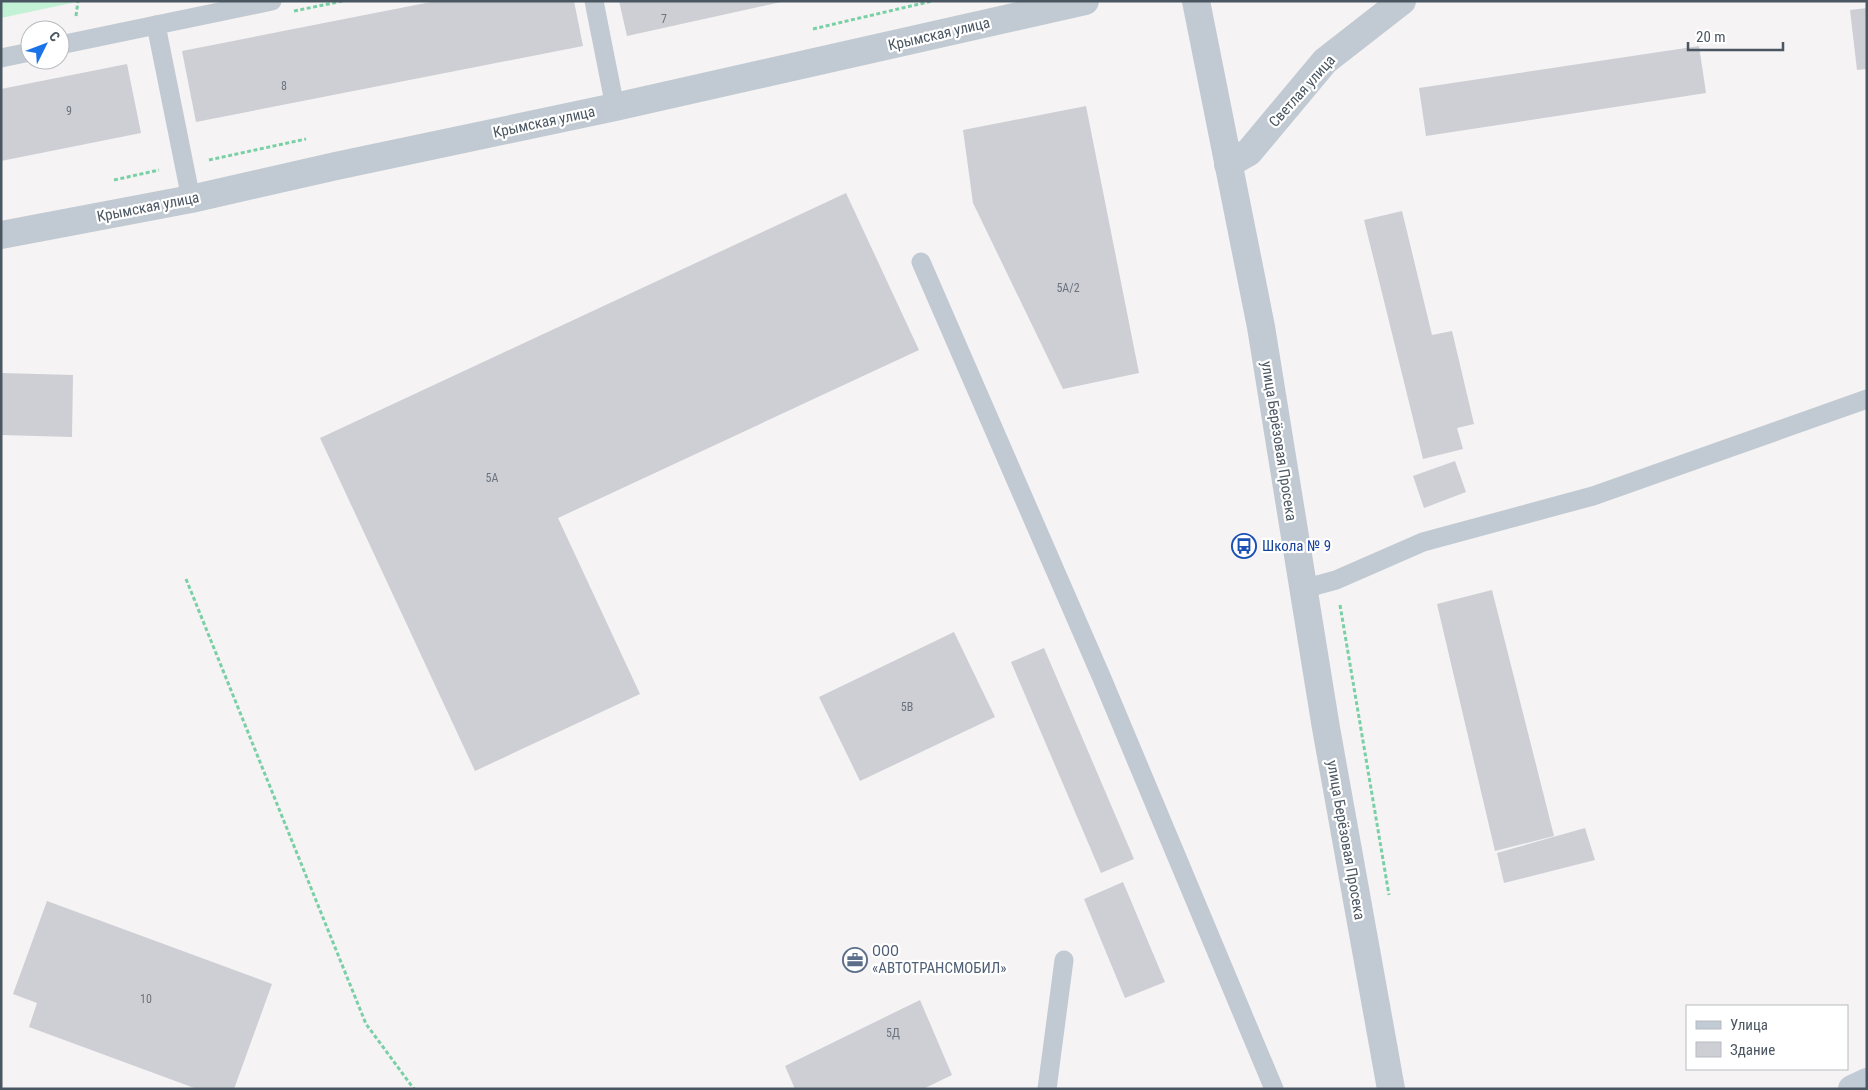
<svg xmlns="http://www.w3.org/2000/svg" width="1868" height="1090" viewBox="0 0 1868 1090" font-family="'Roboto Condensed',sans-serif">
	<style>
		.green { fill: #c3f1d5 }
		.building { fill: #cdcfd5 }
		.lines { fill: none; stroke-linecap: round; stroke-linejoin: round }
		.path { stroke: #7ad0a6; stroke-width: 3; stroke-dasharray: 4 2.5; stroke-linecap: butt }
		.service { stroke: #c1cad2; stroke-width: 19 }
		.minor { stroke: #c1cad2; stroke-width: 28 }
		.secondary { stroke: #c1cbd6; stroke-width: 28 }
		.labels { text-anchor: middle; stroke-width: 4.5; stroke-linejoin: round; paint-order: stroke }
		.number-label { font-size: 12px; fill: #6b747e }
		.street-label { font-size: 15px; fill: #4a5661; stroke: #fff }
		.transit-label { font-size: 15px; fill: #164399; stroke: #fff; text-anchor: start }
		.service-label { font-size: 15px; fill: #4e5e75; stroke: #fff; text-anchor: start }
	</style>
	<rect width="100%" height="100%" fill="#f5f3f3"/>
	<path class="green" d="M1,1H81L1,18Z"/>
	<g class="building">
		<path d="M436,1H574L583,46L196,122L182,51Z"/>
		<path d="M619,1H781V2L627,36Z"/>
		<path d="M1867,8V69L1857,70L1850,10Z"/>
		<path d="M1699,46L1706,93L1426,136L1419,88Z"/>
		<path d="M127,64L141,133L1,161V89Z"/>
		<path d="M1086,106L1139,373L1063,389L973,203L963,130Z"/>
		<path d="M846,193L919,350L558,518L640,694L475,771L320,438Z"/>
		<path d="M1402,211L1432,335L1452,331L1474,424L1457,428L1463,449L1423,459L1364,220Z"/>
		<path d="M1,373L73,375L72,437L1,435Z"/>
		<path d="M1455,461L1466,492L1424,508L1413,476Z"/>
		<path d="M1492,590L1554,836L1495,851L1437,604Z"/>
		<path d="M954,632L995,717L860,781L819,697Z"/>
		<path d="M1044,648L1134,859L1101,873L1011,662Z"/>
		<path d="M1585,828L1595,860L1504,883L1497,853Z"/>
		<path d="M1123,882L1165,982L1125,998L1084,899Z"/>
		<path d="M47,901L272,984L234,1089H197L29,1027L37,1003L13,994Z"/>
		<path d="M920,1000L952,1075L923,1089H795L785,1066Z"/>
	</g>
	<g class="lines">
		<g class="path">
			<path d="M294,11L343,1"/>
			<path d="M76,16L78,1"/>
			<path d="M813,29L932,1"/>
			<path d="M209,160L306,139"/>
			<path d="M114,180L159,170"/>
			<path d="M186,579L366,1024L414,1089"/>
			<path d="M1340,605L1389,895"/>
		</g>
		<g class="service">
			<path d="M594,1L615,107"/>
			<path d="M156,25L191,199"/>
			<path d="M60,45L272,1"/>
			<path d="M1,58L30,52"/>
			<path d="M921,262L1101,676L1274,1089"/>
			<path d="M1303,589L1336,580L1423,542L1593,496L1867,399"/>
			<path d="M1047,1089L1064,960"/>
		</g>
		<g class="minor">
			<path d="M1196,1L1261,327L1326,728L1391,1089"/>
			<path d="M1228,164L1249,152L1325,61L1402,1"/>
			<path d="M1,235L191,199L336,166L615,107L1085,1"/>
		</g>
		<path class="secondary" d="M1852,1089L1867,1082"/>
	</g>
	<defs>
		<symbol id="bus-ring" viewBox="-11 -11 22 22"><circle r="9.5" fill="#fff" stroke="#1a4fb4" stroke-width="1.5"/><path d="M-5-6H5V4H4V6H2V4H-2V6H-4V4H-5ZM-3.5-4V0h7V-4ZM-3.5 1.2v1.5H-2V1.2ZM2 1.2v1.5H3.5V1.2Z" fill="#1a4fb4"/></symbol>
		<symbol id="office-ring" viewBox="-11 -11 22 22"><circle r="9.5" fill="#fff" stroke="#5c6f8a" stroke-width="1.5"/><path d="M-6-3h4V-5.5h4V-3h4V5H-6ZM-1-4.5V-3h2v-1.5ZM-6 0V1H6V0Z" fill="#5c6f8a"/></symbol>
	</defs>
	<g fill-rule="evenodd">
		<use href="#bus-ring" x="1230" y="532" width="28" height="28"/>
		<use href="#office-ring" x="841" y="946" width="28" height="28"/>
	</g>
	<g class="labels">
		<g class="number-label">
			<text x="664" y="23">7</text>
			<text x="284" y="90">8</text>
			<text x="69" y="115">9</text>
			<text x="1068" y="292">5А/2</text>
			<text x="492" y="482">5А</text>
			<text x="907" y="711">5В</text>
			<text x="146" y="1003">10</text>
			<text x="893" y="1037">5Д</text>
		</g>
		<g class="street-label">
			<text transform="translate(939 34) rotate(-13)" y="5">Крымская улица</text>
			<text transform="translate(1302 91) rotate(-48)" y="5">Светлая улица</text>
			<text transform="translate(544 122) rotate(-12)" y="5">Крымская улица</text>
			<text transform="translate(148 207) rotate(-11)" y="5">Крымская улица</text>
			<text transform="translate(1279 441) rotate(81)" y="5">улица Берёзовая Просека</text>
			<text transform="translate(1346 840) rotate(80)" y="5">улица Берёзовая Просека</text>
		</g>
		<g class="transit-label">
			<text x="1262" y="551">Школа № 9</text>
		</g>
		<g class="service-label">
			<text x="872" y="956">ООО<tspan x="872" dy="17">«АВТОТРАНСМОБИЛ»</tspan></text>
		</g>
	</g>
	<rect width="1868" height="1090" fill="none" stroke="#4a5661" stroke-width="5"/>
	<rect x="1686" y="1005" width="162" height="65" fill="#ffffff" stroke="#b7bbc0"/>
	<rect x="1696" y="1021" width="25" height="8" fill="#c1cbd6" stroke="#b7bbc0"/>
	<text x="1730" y="1030" font-size="15" fill="#4a5661">Улица</text>
	<rect x="1696" y="1042" width="25" height="15" fill="#cdcfd5" stroke="#b7bbc0"/>
	<text x="1730" y="1055" font-size="15" fill="#4a5661">Здание</text>
	<g transform="translate(45 45) rotate(48)"><circle r="24" fill="#ffffff" stroke="#b7bbc0"/>
	<path d="M0-4L9 19L0 12L-9 19Z" fill="#1a73e8"/>
	<text y="-8" font-size="14" font-weight="bold" text-anchor="middle" fill="#4a5661">С</text>
	</g>
	<path d="M1688 42v8h95v-8" fill="none" stroke="#4a5661" stroke-width="2.5"/>
	<text x="1696" y="42" font-size="15" fill="#4a5661" stroke="#ffffff" stroke-width="4" paint-order="stroke">20 m</text>
</svg>
